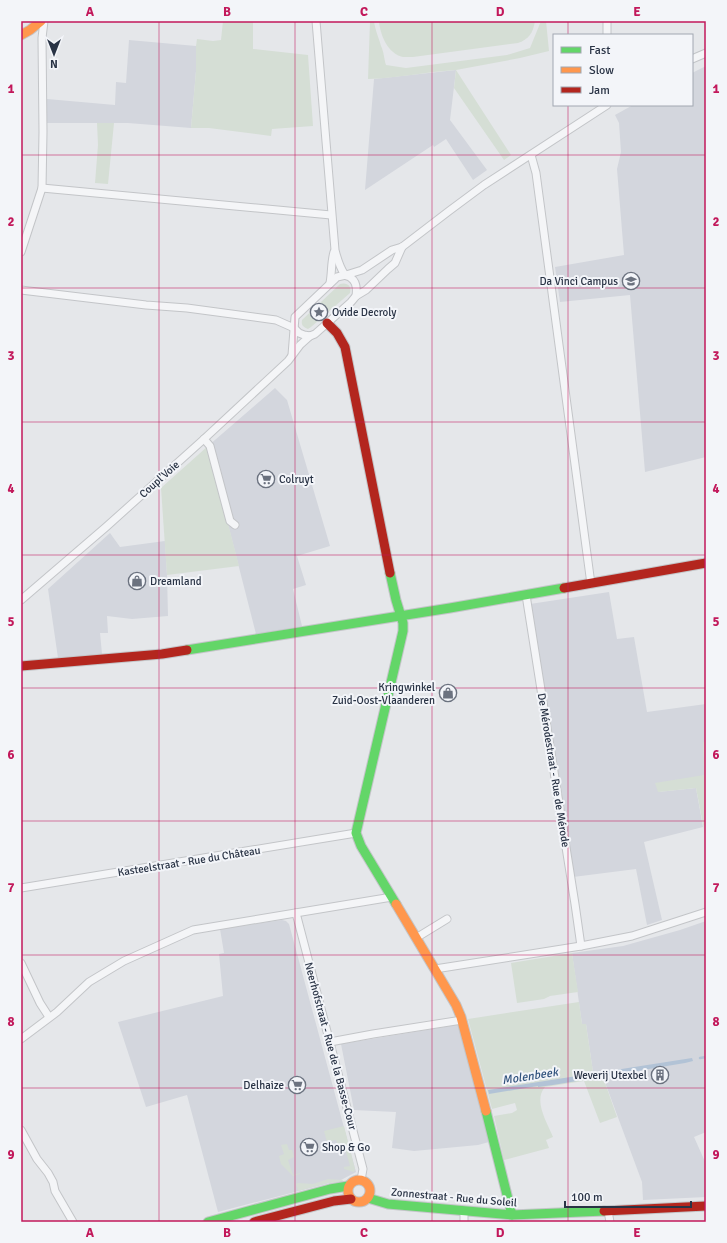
<svg xmlns="http://www.w3.org/2000/svg" width="727" height="1243" viewBox="0 0 727 1243" font-family="Signika,sans-serif">
	<style>
		.built { fill: #d3d6dd }
		.green { fill: #d5ded5 }
		.water { fill: #b2c3d6 }
		.lines { fill: none; stroke-linecap: round; stroke-linejoin: round }
		.stream { stroke: #b2c3d6; stroke-width: 2.5 }
		.street-casing { stroke: #c3c5c8; stroke-width: 9 }
		.fast-casing { stroke: #c3c5c8; stroke-width: 11 }
		.slow-casing { stroke: #c3c5c8; stroke-width: 11 }
		.jam-casing { stroke: #c3c5c8; stroke-width: 11 }
		.street { stroke: #f4f5f7; stroke-width: 7 }
		.fast { stroke: #63d668; stroke-width: 9 }
		.slow { stroke: #ff974d; stroke-width: 9 }
		.jam { stroke: #b3261e; stroke-width: 9 }
		.grid { fill: none; stroke: #c2185b; stroke-width: 1; stroke-opacity: 0.55 }
		.labels { text-anchor: middle; stroke-width: 4; stroke-linejoin: round; paint-order: stroke }
		.poi-label { font-size: 11px; fill: #293345; stroke: #f3f5f9; text-anchor: end }
		.street-label { font-size: 11px; fill: #293345; stroke: #f3f5f9 }
		.water-label { font-size: 12px; font-style: italic; fill: #30527c; stroke: #f3f5f9 }
		.neatline { fill: none; stroke: #c2185b; stroke-width: 1.5 }
		.grid-label { font-size: 13px; text-anchor: middle; font-weight: bold; fill: #c2185b }
	</style>
	<rect width="100%" height="100%" fill="#e5e7ea"/>
	<g class="built">
		<path d="M129,40L196,46V71L191,128L128,123H47V99L115,105L116,82L126,83Z"/>
		<path d="M706,66V457L645,472L630,295L560,302L555,267L624,255L617,169L621,152L619,123L615,115L633,105H692V73Z"/>
		<path d="M456,70L450,120L487,170L473,180L446,139L434,147L433,145L365,190L374,79Z"/>
		<path d="M275,388L287,400L330,546L297,556L306,585L293,589L302,626L256,634L208,446Z"/>
		<path d="M110,533L120,547L165,541L167,575L168,616L132,619L107,616L108,633H100L102,654L58,658L48,589Z"/>
		<path d="M609,592L617,639L634,637L647,712L706,704V742H703L705,775L658,792L696,788L703,827L644,842L662,920L647,925L636,869L573,877L530,604Z"/>
		<path d="M282,920L286,921L289,924L356,1172L341,1180L218,1212L187,1095L146,1107L118,1022L223,996L219,954L224,953L220,929Z"/>
		<path d="M706,921V1132L694,1137L706,1164V1197L643,1200L642,1182L603,1077L594,1079L586,1024H582L572,953L623,946L680,930Z"/>
		<path d="M457,1025L461,1028L489,1142L478,1145L414,1151L392,1148L396,1112L354,1110L341,1044Z"/>
	</g>
	<g class="green">
		<path d="M223,21H246L253,22V49L308,55L313,126L272,129L271,136L209,128H191L196,71V46L197,39L213,41L221,40Z"/>
		<path d="M370,21H374C375,30 379,38 381,46C384,52 384,59 386,65L406,68L507,55L530,48L541,21H546L549,51L520,58L456,70L511,155L504,160L454,88L456,70C426,72 397,78 368,79Z"/>
		<path d="M379,21H535C533,33 529,39 518,43L413,57C410,57 406,57 403,57C388,54 380,35 379,21Z"/>
		<path d="M97,123H114L108,184L95,183L98,145Z"/>
		<path d="M340,284C347,282 352,286 350,293L311,327L308,329C303,327 301,325 302,320Z"/>
		<path d="M208,446L239,566L167,575L161,488Z"/>
		<path d="M703,742H706V840L696,788L658,792L655,783L704,775Z"/>
		<path d="M572,953L578,992L550,996L544,999L517,1003L511,963Z"/>
		<path d="M579,1002L582,1024H586L594,1079L603,1077L617,1117L600,1123L584,1081L545,1087C533,1101 547,1122 553,1137L546,1140L549,1148L504,1160L494,1116L512,1113L517,1110L515,1103L492,1109L468,1019Z"/>
		<path d="M344,1126L355,1169L354,1172L344,1169V1167L350,1166L344,1145L338,1146L336,1140L327,1142L324,1131Z"/>
		<path d="M287,1144L289,1150H292L294,1157L288,1160L293,1175L300,1173V1174L293,1176L281,1164L279,1156L284,1154L281,1145Z"/>
		<path d="M328,1179L343,1180L342,1182L328,1183L298,1191L296,1184L298,1183L313,1184Z"/>
	</g>
	<path class="water" d="M692,1058L693,1061L685,1063L553,1085L538,1087V1086L489,1094L488,1090Z"/>
	<g class="lines">
		<path class="stream" d="M700,1058L706,1057"/>
		<defs>
			<g id="street">
				<path d="M316,21L335,250C337,258 340,268 345,275C348,277 349,276 351,278C357,282 357,289 356,296"/>
				<path d="M607,21V35"/>
				<path d="M692,59L706,53"/>
				<path d="M531,155L536,173L591,584"/>
				<path d="M42,188L331,215"/>
				<path d="M21,252L42,188L43,132L42,38L44,21"/>
				<path d="M330,283C332,272 331,262 334,252"/>
				<path d="M21,290L146,305L187,308L276,320L294,328L299,333L304,335L310,336L315,334L351,302L356,296L366,290L388,269L395,263L402,247"/>
				<path d="M292,355L295,317L334,280L337,277L346,275L362,270L392,250L402,247L449,211L484,185L607,105"/>
				<path d="M204,439L210,446L230,521L235,525"/>
				<path d="M526,595L575,904L581,946"/>
				<path d="M21,600L106,527L204,439L288,361L300,345L310,336"/>
				<path d="M21,888L356,833"/>
				<path d="M296,913L363,1169L361,1180"/>
				<path d="M416,938L447,919"/>
				<path d="M21,963L40,1003L49,1017"/>
				<path d="M435,969L581,946L632,936L706,912"/>
				<path d="M21,1039L57,1012L89,982L124,961L193,930L392,897"/>
				<path d="M330,1042L373,1034L462,1020"/>
				<path d="M21,1130L37,1159L48,1173L53,1182L55,1191L73,1222"/>
				<path d="M464,1211V1222"/>
				<path d="M608,1211L610,1222"/>
			</g>
			<g id="fast">
				<path d="M390,573L396,600L403,623V631L356,833L361,846L396,904"/>
				<path d="M187,650L450,608L564,588"/>
				<path d="M486,1111L512,1215"/>
				<path d="M368,1198L388,1204L512,1215L604,1211"/>
				<path d="M208,1222L330,1189L348,1186"/>
			</g>
			<g id="slow">
				<path d="M21,35L30,30L41,21"/>
				<path d="M396,904L456,1005L461,1017L486,1111"/>
				<circle cx="359" cy="1191" r="11"/>
			</g>
			<g id="jam">
				<path d="M327,323L337,333L345,347L390,573"/>
				<path d="M564,588L706,563"/>
				<path d="M21,666L162,654L187,650"/>
				<path d="M604,1211L706,1206"/>
				<path d="M254,1222L334,1201L351,1199"/>
			</g>
		</defs>
		<use href="#street" class="street-casing"/>
		<use href="#fast" class="fast-casing"/>
		<use href="#slow" class="slow-casing"/>
		<use href="#jam" class="jam-casing"/>
		<use href="#street" class="street"/>
		<use href="#fast" class="fast"/>
		<use href="#slow" class="slow"/>
		<use href="#jam" class="jam"/>
	</g>
	<path class="grid" d="M159,21V1222M295,21V1222M432,21V1222M568,21V35M568,105V1222M21,155H706M21,288H706M21,422H706M21,555H706M21,688H706M21,821H706M21,955H706M21,1088H706"/>
	<defs>
		<symbol id="school-ring" viewBox="-11 -11 22 22"><circle r="9.5" fill="#f3f5f9" stroke="#6b727f" stroke-width="1.5"/><path d="M0-5L7-2L0 1L-7-2ZM-4 1L0 2.5L4 1V4Q0 6-4 4Z" fill="#6b727f"/></symbol>
		<symbol id="sight-ring" viewBox="-11 -11 22 22"><circle r="9.5" fill="#f3f5f9" stroke="#6b727f" stroke-width="1.5"/><path d="M0-6L1.8-2.2L6-1.7L2.9 1.2L3.7 5.4L0 3.3L-3.7 5.4L-2.9 1.2L-6-1.7L-1.8-2.2Z" fill="#6b727f"/></symbol>
		<symbol id="supermarket-ring" viewBox="-11 -11 22 22"><circle r="9.5" fill="#f3f5f9" stroke="#6b727f" stroke-width="1.5"/><path d="M-6-5.5h2.5l.6 2H6L4.5 2H-2.5L-4.4-4H-6ZM-1.5 3.2a1.3 1.3 0 1 0 .1 0ZM3 3.2a1.3 1.3 0 1 0 .1 0Z" fill="#6b727f"/></symbol>
		<symbol id="shop-ring" viewBox="-11 -11 22 22"><circle r="9.5" fill="#f3f5f9" stroke="#6b727f" stroke-width="1.5"/><path d="M-5-2.5h2.3a2.7 3.5 0 0 1 5.4 0H5L5.5 6h-11ZM-1.5-2.5h3a1.5 2.3 0 0 0-3 0Z" fill="#6b727f"/></symbol>
		<symbol id="building-ring" viewBox="-11 -11 22 22"><circle r="9.5" fill="#f3f5f9" stroke="#6b727f" stroke-width="1.5"/><path d="M-4-6H4V6H1V3H-1V6H-4ZM-2.5-4.3h1.7v1.8h-1.7ZM.8-4.3h1.7v1.8H.8ZM-2.5-1h1.7V.8h-1.7ZM.8-1h1.7V.8H.8Z" fill="#6b727f"/></symbol>
	</defs>
	<g fill-rule="evenodd">
		<use href="#school-ring" x="621" y="271" width="20" height="20"/>
		<use href="#sight-ring" x="309" y="302" width="20" height="20"/>
		<use href="#supermarket-ring" x="256" y="469" width="20" height="20"/>
		<use href="#shop-ring" x="127" y="571" width="20" height="20"/>
		<use href="#shop-ring" x="438" y="683" width="20" height="20"/>
		<use href="#building-ring" x="650" y="1065" width="20" height="20"/>
		<use href="#supermarket-ring" x="287" y="1075" width="20" height="20"/>
		<use href="#supermarket-ring" x="299" y="1137" width="20" height="20"/>
	</g>
	<g class="labels">
		<g class="poi-label">
			<text x="618" y="285">Da Vinci Campus</text>
			<text x="332" y="316" text-anchor="start">Ovide Decroly</text>
			<text x="279" y="483" text-anchor="start">Colruyt</text>
			<text x="150" y="585" text-anchor="start">Dreamland</text>
			<text x="435" y="691">Kringwinkel<tspan x="435" dy="13">Zuid-Oost-Vlaanderen</tspan></text>
			<text x="647" y="1079">Weverij Utexbel</text>
			<text x="284" y="1089">Delhaize</text>
			<text x="322" y="1151" text-anchor="start">Shop &amp; Go</text>
		</g>
		<g class="street-label">
			<text transform="translate(159 479) rotate(-42)" y="4">Coupl'Voie</text>
			<text transform="translate(554 770) rotate(81)" y="4">De Mérodestraat - Rue de Mérode</text>
			<text transform="translate(189 861) rotate(-9)" y="4">Kasteelstraat - Rue du Château</text>
			<text transform="translate(331 1046) rotate(75)" y="4">Neerhofstraat - Rue de la Basse-Cour</text>
			<text transform="translate(454 1197) rotate(5)" y="4">Zonnestraat - Rue du Soleil</text>
		</g>
		<g class="water-label">
			<text transform="translate(530 1076) rotate(-9)" y="4">Molenbeek</text>
		</g>
	</g>
	<rect width="727" height="1243" fill="none" stroke="#f3f5f9" stroke-width="44"/>
	<rect x="553" y="34" width="140" height="72" fill="#f3f5f9" stroke="#a2a7b1"/>
	<rect x="561" y="47" width="20" height="6" fill="#63d668" stroke="#a2a7b1"/>
	<text x="589" y="54" font-size="12" fill="#293345">Fast</text>
	<rect x="561" y="67" width="20" height="6" fill="#ff974d" stroke="#a2a7b1"/>
	<text x="589" y="74" font-size="12" fill="#293345">Slow</text>
	<rect x="561" y="87" width="20" height="6" fill="#b3261e" stroke="#a2a7b1"/>
	<text x="589" y="94" font-size="12" fill="#293345">Jam</text>
	<g transform="translate(54 54) rotate(180)" stroke="#f3f5f9" stroke-width="3" paint-order="stroke">
	<path d="M0-3L7 15L0 10L-7 15Z" fill="#293345"/>
	<text y="-6" font-size="11" font-weight="bold" text-anchor="middle" fill="#293345">N</text>
	</g>
	<path d="M565 1201v6h126v-6" fill="none" stroke="#293345" stroke-width="2"/>
	<text x="571" y="1201" font-size="12" fill="#293345" stroke="#f3f5f9" stroke-width="3" paint-order="stroke">100 m</text>
	<rect x="22" y="22" width="683" height="1199" class="neatline"/>
	<g class="grid-label">
		<text x="90" y="16">A</text>
		<text x="227" y="16">B</text>
		<text x="364" y="16">C</text>
		<text x="500" y="16">D</text>
		<text x="637" y="16">E</text>
		<text x="11" y="93">1</text>
		<text x="716" y="93">1</text>
		<text x="11" y="226">2</text>
		<text x="716" y="226">2</text>
		<text x="11" y="360">3</text>
		<text x="716" y="360">3</text>
		<text x="11" y="493">4</text>
		<text x="716" y="493">4</text>
		<text x="11" y="626">5</text>
		<text x="716" y="626">5</text>
		<text x="11" y="759">6</text>
		<text x="716" y="759">6</text>
		<text x="11" y="892">7</text>
		<text x="716" y="892">7</text>
		<text x="11" y="1026">8</text>
		<text x="716" y="1026">8</text>
		<text x="11" y="1159">9</text>
		<text x="716" y="1159">9</text>
		<text x="90" y="1237">A</text>
		<text x="227" y="1237">B</text>
		<text x="364" y="1237">C</text>
		<text x="500" y="1237">D</text>
		<text x="637" y="1237">E</text>
	</g>
</svg>
